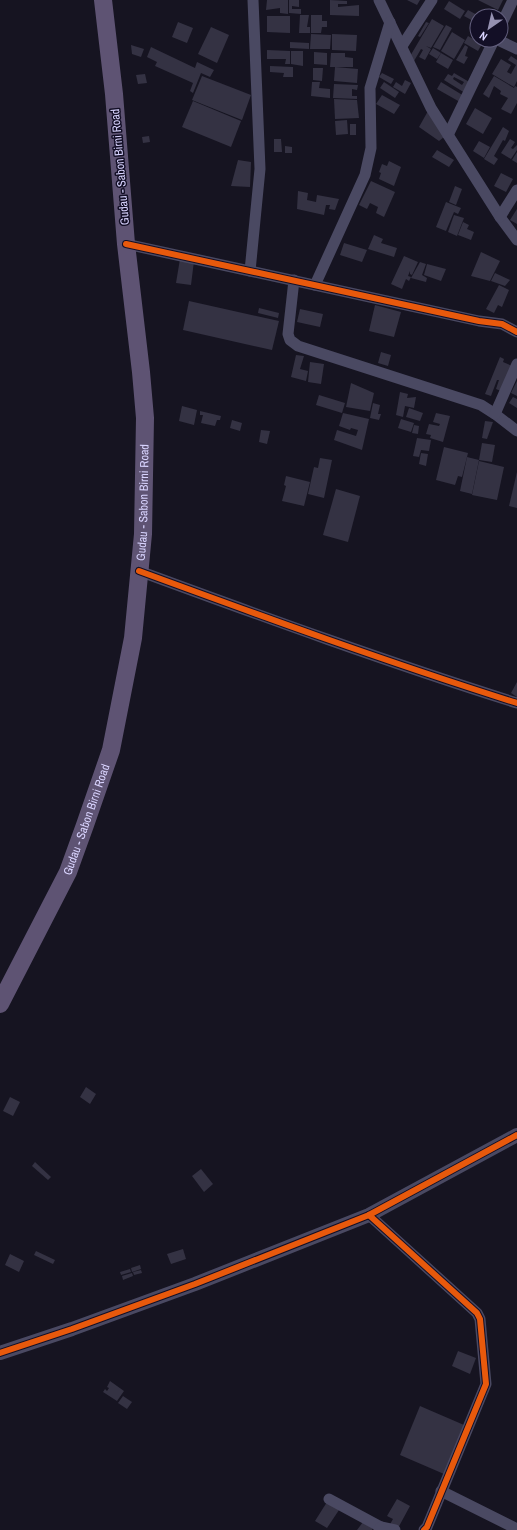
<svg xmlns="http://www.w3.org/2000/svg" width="517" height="1530" viewBox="0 0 517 1530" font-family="'Archivo Narrow',sans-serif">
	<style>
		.building { fill: #343243; fill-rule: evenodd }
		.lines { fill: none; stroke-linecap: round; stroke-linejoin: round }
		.minor { stroke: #4a4962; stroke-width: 11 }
		.tertiary { stroke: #4a4962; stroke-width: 14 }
		.primary { stroke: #5e5373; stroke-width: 18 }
		.cycleway-casing { stroke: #130f26; stroke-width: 8 }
		.cycleway { stroke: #e8590c; stroke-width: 6 }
		.labels { text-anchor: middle; stroke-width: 3; stroke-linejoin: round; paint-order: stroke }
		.street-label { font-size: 12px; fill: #d9d4ff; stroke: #130f26 }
	</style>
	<rect width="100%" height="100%" fill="#161421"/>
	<g class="building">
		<path d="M267,0H288V14L280,13V8L266,10Z"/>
		<path d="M289,0H299V7L292,6V9H301V14L289,13Z"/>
		<path d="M330,0L347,1V4H338V7L359,5V16L330,15Z"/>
		<path d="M407,0H420L417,5Z"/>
		<path d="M478,0H503L498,10Z"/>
		<path d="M449,1L465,11L460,19L444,9Z"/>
		<path d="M468,10L479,16H477V23L464,16Z"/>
		<path d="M300,15H309L307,27H310V33H299Z"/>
		<path d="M311,15H322V21H327V27H322L321,33H311Z"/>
		<path d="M267,16H290V33L267,32Z"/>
		<path d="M432,19L444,26L431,48L426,46L431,49L425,60L419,57L423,50L421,49L414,61L409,58Z"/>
		<path d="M178,22L193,28L187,43L172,37Z"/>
		<path d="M426,22L429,23L420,37L418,36Z"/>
		<path d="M446,25L452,28L440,50L433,47Z"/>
		<path d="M211,27L229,35L217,63L198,54Z"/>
		<path d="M452,32L465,40L454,59L441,51Z"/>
		<path d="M311,34L331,35L330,49H310Z"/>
		<path d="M332,34L357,35L356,51L332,50Z"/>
		<path d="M468,36L482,44L478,51L464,43Z"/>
		<path d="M290,42L309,43V49L290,48Z"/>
		<path d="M131,45L144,49L141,57L132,54Z"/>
		<path d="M465,45L468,47L465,56L468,57L464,64L456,60Z"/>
		<path d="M151,47L195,68L197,62L214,70L210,77L201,73L193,93L190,91L193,83L155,66L157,62L147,57Z"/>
		<path d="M433,48L441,53L437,59L429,54Z"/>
		<path d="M267,50L290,51V64H285L286,59H267Z"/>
		<path d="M291,51H303V66L291,64Z"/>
		<path d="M314,52L327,53V65L314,64Z"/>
		<path d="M331,53H345V57L353,58V67H330Z"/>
		<path d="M441,53L453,60L448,69L436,62Z"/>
		<path d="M511,56L517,60V81L514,87L492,74L501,59L511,65L507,72L511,74L516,65L508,60Z"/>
		<path d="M270,66L293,67V77H283L284,73L270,72Z"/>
		<path d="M335,67L358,69L357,83L334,81Z"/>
		<path d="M313,68H323L322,81L313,80Z"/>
		<path d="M382,73L394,79L391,84L379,77Z"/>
		<path d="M454,73L471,83L465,93L444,80L448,74L452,76ZM454,77L464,82L462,85L453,79Z"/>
		<path d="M145,74L147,83L138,84L136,75Z"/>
		<path d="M202,76L251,95L242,120L192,100Z"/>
		<path d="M494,76L514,88L515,86L517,87V103L511,114L501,109L508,98L500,94L501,91L494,86L489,98L483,94Z"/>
		<path d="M405,80L411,83L405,94L393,87L396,82L402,86Z"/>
		<path d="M312,82H320L319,88L330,89V98L311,96Z"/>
		<path d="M384,82L399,92L395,98L380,88Z"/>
		<path d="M441,82L464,96L460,102L437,89Z"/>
		<path d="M334,84L358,85L357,90L352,89V96H357V99L333,98Z"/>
		<path d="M382,95L400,105L394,114L376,104Z"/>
		<path d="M334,99L357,100L359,118L335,119Z"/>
		<path d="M193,101L241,121L231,147L182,127Z"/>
		<path d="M475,108L492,118L483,134L466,124Z"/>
		<path d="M428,111L444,137L439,141L419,127Z"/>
		<path d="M347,120L348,134L336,135L335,121Z"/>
		<rect x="350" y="124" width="6" height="11"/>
		<path d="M503,127L509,131L505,141L503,140L494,156L498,159L494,165L484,159Z"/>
		<path d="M149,136L150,142L143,143L142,137Z"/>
		<path d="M274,139H281L282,152H274Z"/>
		<path d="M510,139L515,142L511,148L513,149L517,145V150L511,159L501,153Z"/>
		<path d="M479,141L490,147L484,158L473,151Z"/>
		<path d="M285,146L292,147V153H285Z"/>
		<path d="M437,150L454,160L449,167L432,157Z"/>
		<path d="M517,152V163L512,160Z"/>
		<path d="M238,160L251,162L250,187L231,186Z"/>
		<path d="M389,161L401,167L394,186L379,179L381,173L379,172L382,164L387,166Z"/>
		<path d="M501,173L513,179L506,192L494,186Z"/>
		<path d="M371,181L395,192L384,217L376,213L378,207L370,203L367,209L359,205Z"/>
		<path d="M455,186L462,189L456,205L449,202Z"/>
		<path d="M298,191L308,193L307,200L316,202L317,195L339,199L335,210L329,209L330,205H326L324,215L297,209Z"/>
		<path d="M446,202L461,208L458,214L454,212L446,231L436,227Z"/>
		<path d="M517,209V224L510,220Z"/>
		<path d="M454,215L464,218L457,236L448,232Z"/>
		<path d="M463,222L469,225L467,229L474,232L471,240L458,235Z"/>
		<path d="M374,235L383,239L381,243L397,248L394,257L368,249Z"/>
		<path d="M344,243L367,250L362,262L340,255Z"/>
		<path d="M481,252L500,261L490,281L471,276Z"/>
		<path d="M404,256L418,262L412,275L410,274V271L408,276L411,277L409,281L406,279L402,289L391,284Z"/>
		<path d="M180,259L194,261L191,285L176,283Z"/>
		<path d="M420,262L426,264L422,275L427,278L426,282L411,278Z"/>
		<path d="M427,264L446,269L441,281L424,275Z"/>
		<path d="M495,273L510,280L505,286L491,281Z"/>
		<path d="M499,285L509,290L502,307L498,305L494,313L486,309Z"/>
		<path d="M189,301L279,321L272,350L183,330Z"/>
		<path d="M375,305L401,312L394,337L369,331Z"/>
		<path d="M259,308L279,313L278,318L258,313Z"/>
		<path d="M300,309L323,314L320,327L297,322Z"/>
		<path d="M381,352L391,355L388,366L378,363Z"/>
		<path d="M296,355L304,356L300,369L308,371L306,381L291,377Z"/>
		<path d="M500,357L504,359L503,362L512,366L501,391L496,389L499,380H497L491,396L485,394Z"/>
		<path d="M310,362L324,364L321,384L308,382Z"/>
		<path d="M517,381V396L511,393Z"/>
		<path d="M351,383L374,393L370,411L346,407Z"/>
		<path d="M400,392L408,394L407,398L416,397L414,408L405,406L403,417L396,415Z"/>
		<path d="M319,395L345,403L342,413L316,405Z"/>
		<path d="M513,397L517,399V408L509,403Z"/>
		<path d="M373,403L380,405L378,414H381L379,420L370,418Z"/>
		<path d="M182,406L197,410L194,425L179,421Z"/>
		<path d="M409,408L423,413L420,421L406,417Z"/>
		<path d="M200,411L221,416L220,420H217L215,426L201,423L203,415H200Z"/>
		<path d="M343,413L369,419L362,450L334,440L337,430L356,436L358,430L351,428L350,430L339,426Z"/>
		<path d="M436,413L450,416L443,442L430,438L431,435L426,434L429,424L439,426L440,424L433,422Z"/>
		<path d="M401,419L414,423L411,432L398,428Z"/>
		<path d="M232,420L242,423L240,431L230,428Z"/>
		<path d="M485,421L493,422L487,439L482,438Z"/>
		<path d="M414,425L419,426L418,434L412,433Z"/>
		<path d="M261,430L270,431L267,444L259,442Z"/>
		<path d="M417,438L431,440L429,451L421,450L419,457L413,456Z"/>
		<path d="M482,443L495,445L492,462L479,460Z"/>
		<path d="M444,447L468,453L462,477L458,476L455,485L436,480Z"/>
		<path d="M421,453L428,454L426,466L419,464Z"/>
		<path d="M467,457L479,460L472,494L460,491Z"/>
		<path d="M320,458L332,460L324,498L308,494L314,467L318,468Z"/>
		<path d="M479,461L504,467L497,500L472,495Z"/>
		<path d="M517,472V508L509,506Z"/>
		<path d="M286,476L310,482L304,506L282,501L286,486L284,485Z"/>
		<path d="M336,489L360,496L348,542L323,535Z"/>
		<path d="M517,682V697L511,693Z"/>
		<path d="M86,1087L96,1094L90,1104L80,1097Z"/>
		<path d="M10,1097L20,1102L13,1116L3,1111Z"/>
		<path d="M35,1162L51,1177L48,1180L32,1166Z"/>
		<path d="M201,1169L213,1184L204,1192L192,1176Z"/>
		<path d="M183,1249L186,1259L171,1264L167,1254Z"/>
		<path d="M36,1251L55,1260L53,1264L34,1255Z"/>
		<path d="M10,1254L24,1261L19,1272L5,1265Z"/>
		<path d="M140,1265L141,1269L132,1272L131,1268Z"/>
		<path d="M130,1269L131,1272L121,1275L120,1272Z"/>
		<path d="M141,1270L142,1273L134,1275L133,1272Z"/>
		<path d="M132,1273L133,1276L123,1280L122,1276Z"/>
		<path d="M458,1351L476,1358L470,1374L452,1366Z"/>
		<path d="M110,1381L124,1391L117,1401L103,1392L105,1389L107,1391L109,1388L107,1387Z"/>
		<path d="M123,1396L132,1402L127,1409L118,1403Z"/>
		<path d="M420,1406L464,1425L444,1474L400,1455Z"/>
		<path d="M397,1499L410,1506L397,1530L389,1526L393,1519L387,1516Z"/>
		<path d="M327,1502L339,1510L327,1528L315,1521Z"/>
		<path d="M363,1522L373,1528L372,1530H357Z"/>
	</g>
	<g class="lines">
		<g class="minor">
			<path d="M379,0L431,108L500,217L517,240"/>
			<path d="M501,25L513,0"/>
			<path d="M498,40L517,49"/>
			<path d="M402,46L432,0"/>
			<path d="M448,135L494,40"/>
			<path d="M500,217L517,190"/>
			<path d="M126,244L479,321L502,324L517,332"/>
			<path d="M250,271L260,169L253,0"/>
			<path d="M294,280L288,334L290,340L298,346L481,405L495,414L517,431"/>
			<path d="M315,285L365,175L371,148L370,88L390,22"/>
			<path d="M495,414L517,364"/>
			<path d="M139,571C264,617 390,663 517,703"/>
			<path d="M369,1215L477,1313L480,1319L486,1384L427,1527L424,1530"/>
			<path d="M441,1491L517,1529"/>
			<path d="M329,1499L381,1527"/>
			<path d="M379,1530L381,1527L395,1530"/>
		</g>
		<path class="tertiary" d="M0,1353L72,1329L195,1284L369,1215L517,1135"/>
		<path class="primary" id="s1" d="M0,1004L68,872L85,825L111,750L133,638L143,534L145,418L141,372L126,244L114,94L103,0"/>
		<defs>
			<g id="cycleway">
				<path d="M126,244L479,321L502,324L517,332"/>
				<path d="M139,571C264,617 390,663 517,703"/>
				<path d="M369,1215L477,1313L480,1319L486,1384L427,1527L424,1530"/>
				<path d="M0,1353L72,1329L195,1284L369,1215L517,1135"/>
			</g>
		</defs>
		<use href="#cycleway" class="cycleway-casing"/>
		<use href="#cycleway" class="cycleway"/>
	</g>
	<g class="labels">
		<g class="street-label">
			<text transform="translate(120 167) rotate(-95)" y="4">Gudau - Sabon Birni Road</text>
			<text dy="4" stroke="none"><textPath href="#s1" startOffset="528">Gudau - Sabon Birni Road</textPath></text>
			<text dy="4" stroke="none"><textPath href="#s1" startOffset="204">Gudau - Sabon Birni Road</textPath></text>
		</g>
	</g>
	<g transform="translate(489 28) rotate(214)"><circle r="19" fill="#130f26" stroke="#625e7d"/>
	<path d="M0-3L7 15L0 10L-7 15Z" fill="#9591b1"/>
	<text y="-6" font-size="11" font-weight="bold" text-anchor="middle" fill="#d9d4ff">N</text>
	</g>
</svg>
